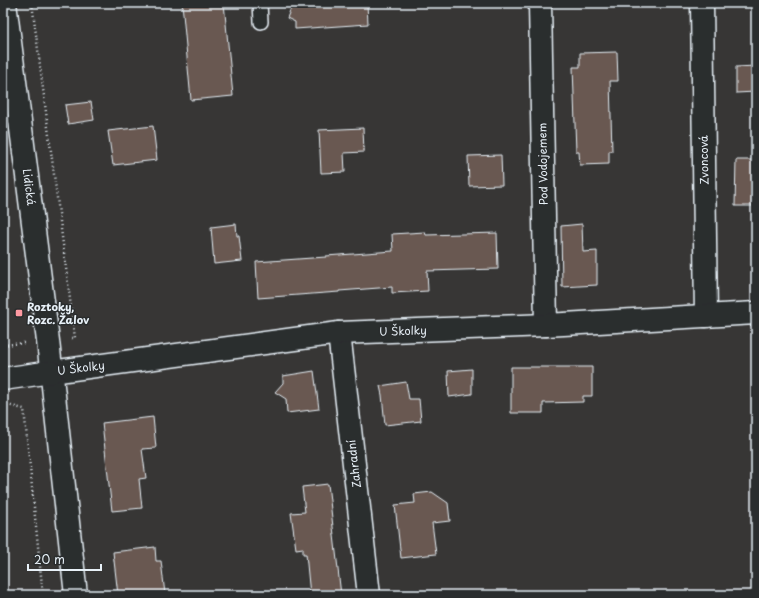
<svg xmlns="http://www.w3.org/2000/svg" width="759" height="598" viewBox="0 0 759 598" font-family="'Playpen Sans',sans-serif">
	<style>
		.building { fill: #695951; stroke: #e8f1f8 }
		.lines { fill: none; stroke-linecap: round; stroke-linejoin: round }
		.service-casing { stroke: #e8f1f8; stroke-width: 16 }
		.minor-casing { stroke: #e8f1f8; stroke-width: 25 }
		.tertiary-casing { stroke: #e8f1f8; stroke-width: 25 }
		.path { stroke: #e8f1f8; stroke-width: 2.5; stroke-dasharray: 1 3; stroke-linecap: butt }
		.service { stroke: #2a2d2e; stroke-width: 13 }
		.minor { stroke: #2a2d2e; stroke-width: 22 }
		.tertiary { stroke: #2a2d2e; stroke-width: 22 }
		.poi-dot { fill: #ff9aa2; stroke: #2a2d2e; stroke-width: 1.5 }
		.labels { text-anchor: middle; stroke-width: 3; stroke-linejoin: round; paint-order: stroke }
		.street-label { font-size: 11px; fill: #e8f1f8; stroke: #2a2d2e }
		.poi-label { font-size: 11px; font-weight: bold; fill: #e8f1f8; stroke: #2a2d2e; text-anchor: start }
	</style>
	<rect width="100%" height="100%" fill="#373635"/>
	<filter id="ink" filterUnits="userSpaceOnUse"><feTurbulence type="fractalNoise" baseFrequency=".025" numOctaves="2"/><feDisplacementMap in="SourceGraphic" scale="8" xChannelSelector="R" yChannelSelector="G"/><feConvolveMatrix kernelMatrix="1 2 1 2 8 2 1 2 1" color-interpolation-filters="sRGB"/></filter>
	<g filter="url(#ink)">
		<g class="building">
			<path d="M182,3H224L233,96L191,100Z"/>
			<path d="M293,3H367L368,24L295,29V22L287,18Z"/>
			<path d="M617,52L618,81H610L612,151H609V164L580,165L579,152H576L573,67H580V53Z"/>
			<path d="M756,66V92L736,93V67Z"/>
			<path d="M91,102L94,120L68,124L65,105Z"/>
			<path d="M153,126L157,160L113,165L108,131Z"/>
			<path d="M363,128L364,152L344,153L345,172L321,173L319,130Z"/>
			<path d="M501,155L502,185L469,186L468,156Z"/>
			<path d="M736,160H756V206H735Z"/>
			<path d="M236,224L237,236H239L242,261L214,264L211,227Z"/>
			<path d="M582,224L583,252L597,251V285L562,287L561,226Z"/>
			<path d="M425,232L426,235L497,233L498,269L427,271L428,291L392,293V287L339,291V292L258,298L256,262L326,257V256L393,251L392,234Z"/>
			<path d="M511,367H592V396H583V402L543,403V413H511Z"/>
			<path d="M472,369V394L449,397L448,371Z"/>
			<path d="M314,371L319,409L287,413L286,399L275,392L283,383V376Z"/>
			<path d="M406,382L409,399H419L421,421L385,425L382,395L380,386Z"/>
			<path d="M153,417L156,448L142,449L146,478L139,479L142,508L112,511L102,423Z"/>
			<path d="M328,484L341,595H310L306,554H303V548L296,549L291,513L305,512L302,487Z"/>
			<path d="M432,492L448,503L450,521L432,523L436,554L401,558L395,505L415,503L414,494Z"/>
			<path d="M155,547L156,561H161L165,594L151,595H118L113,552Z"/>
		</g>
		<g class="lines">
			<defs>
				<path id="service" d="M260,3L261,22"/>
				<g id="minor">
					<path d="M540,3L546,325"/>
					<path d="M702,3L706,316"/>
					<path d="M339,333L369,595"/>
					<path d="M51,372L339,333L546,325L756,313"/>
				</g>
				<g id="tertiary">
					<path d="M5,3L48,341L76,595"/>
					<path d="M3,379L51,372"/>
				</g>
			</defs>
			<use href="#service" class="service-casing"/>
			<use href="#minor" class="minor-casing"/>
			<use href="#tertiary" class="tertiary-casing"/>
			<g class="path">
				<path d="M32,3L75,338H71"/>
				<path d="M3,345L24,343"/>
				<path d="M3,404L24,409L43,595"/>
			</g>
			<use href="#service" class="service"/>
			<use href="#minor" class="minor"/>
			<use href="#tertiary" class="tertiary"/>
		</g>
	</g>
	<rect class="poi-dot" x="15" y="309" width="8" height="8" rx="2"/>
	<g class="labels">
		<g class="street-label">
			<text transform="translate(704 160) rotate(-91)" y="4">Zvoncová</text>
			<text transform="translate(543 164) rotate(-91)" y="4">Pod Vodojemem</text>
			<text transform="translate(29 187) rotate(83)" y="4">Lidická</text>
			<text transform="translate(403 331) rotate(-2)" y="4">U Školky</text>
			<text transform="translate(81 368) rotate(-7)" y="4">U Školky</text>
			<text transform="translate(354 464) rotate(-97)" y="4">Zahradní</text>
		</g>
		<g class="poi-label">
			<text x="27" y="311">Roztoky,<tspan x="27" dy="13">Rozc. Žalov</tspan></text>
		</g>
	</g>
	<rect width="759" height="598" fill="none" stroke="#2a2d2e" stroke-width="16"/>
	<rect x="8" y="8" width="743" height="582" fill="none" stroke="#e8f1f8" stroke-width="1.5" filter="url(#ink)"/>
	<path d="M28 564v6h73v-6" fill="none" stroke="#e8f1f8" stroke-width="2"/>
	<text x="34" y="564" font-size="12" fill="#e8f1f8" stroke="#2a2d2e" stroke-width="3" paint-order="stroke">20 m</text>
</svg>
